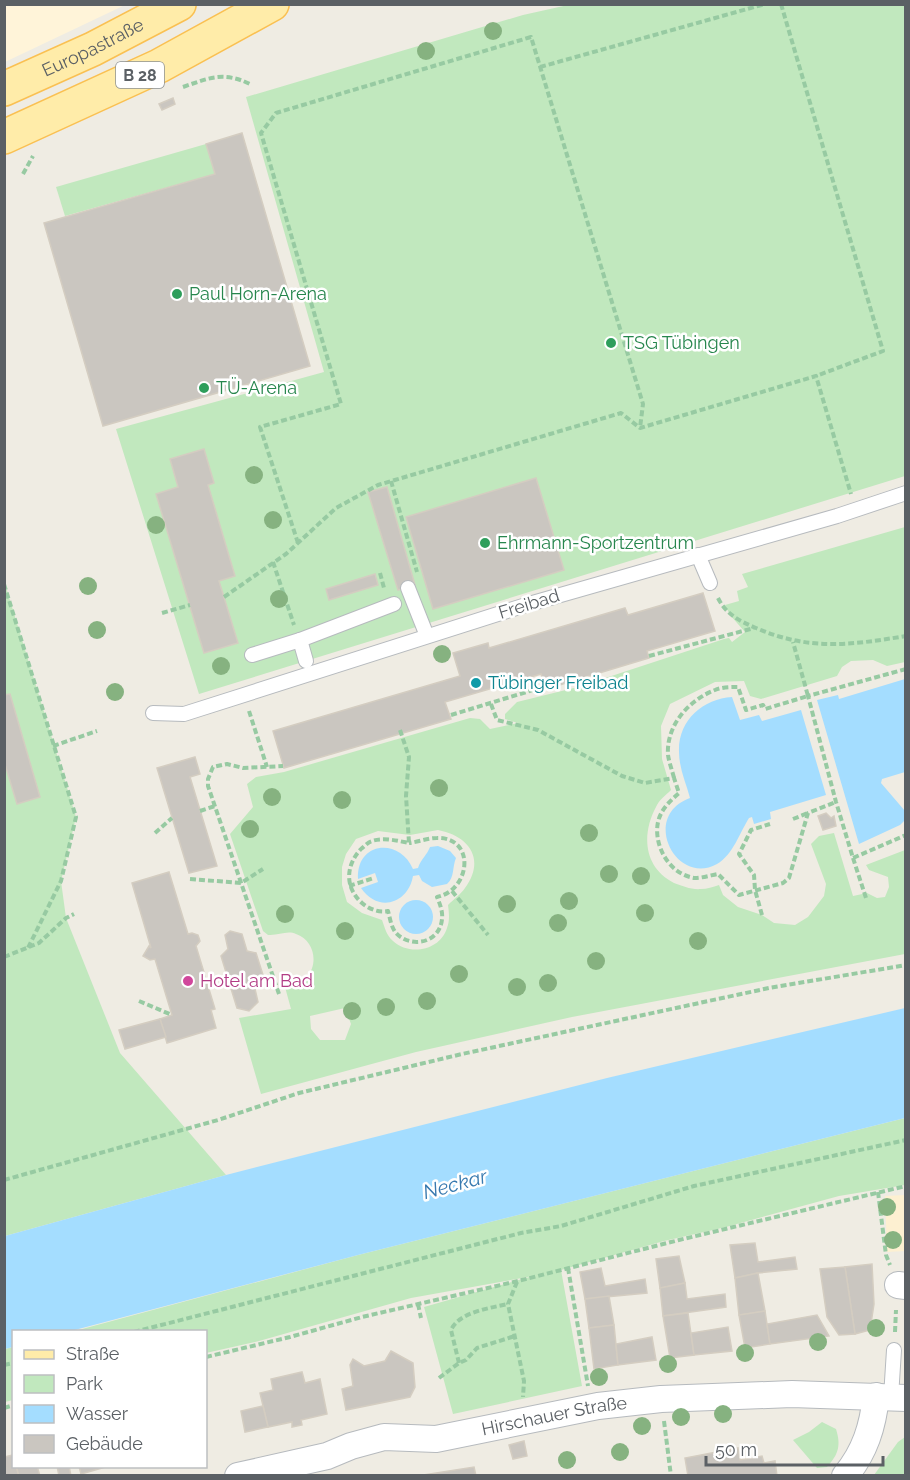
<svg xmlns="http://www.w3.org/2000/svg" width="910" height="1480" viewBox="0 0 910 1480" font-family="Raleway,sans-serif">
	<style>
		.commercial { fill: #fff4d9 }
		.green { fill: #c1e8be; fill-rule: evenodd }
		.sand { fill: #fdf0d1 }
		.water { fill: #a4ddff }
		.building { fill: #cac6c0; stroke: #d4cdc1; stroke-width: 1.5 }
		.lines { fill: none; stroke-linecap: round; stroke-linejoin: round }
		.lane-casing { stroke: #b6babe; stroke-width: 16 }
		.street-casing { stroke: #b6babe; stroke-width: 28 }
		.primary-casing { stroke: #fac052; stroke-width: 36 }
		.path { stroke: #97caa2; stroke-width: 4; stroke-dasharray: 6 3; stroke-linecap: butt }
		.lane { stroke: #fff; stroke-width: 14 }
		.street { stroke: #fff; stroke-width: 26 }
		.primary { stroke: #ffeca9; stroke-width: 33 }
		.tree { fill: #86b280 }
		.leisure-dot { fill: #2e9e5b; stroke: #fff; stroke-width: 2 }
		.culture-dot { fill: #0f9aa8; stroke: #fff; stroke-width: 2 }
		.hotel-dot { fill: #d1479c; stroke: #fff; stroke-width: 2 }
		.labels { text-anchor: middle; stroke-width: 5; stroke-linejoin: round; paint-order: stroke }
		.shield { fill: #fff; stroke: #8c9093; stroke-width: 1.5 }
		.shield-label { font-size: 16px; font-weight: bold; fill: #5b6065 }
		.street-label { font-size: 18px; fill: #5b6065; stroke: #fff }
		.leisure-label { font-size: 18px; fill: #27864d; stroke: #fff; text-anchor: start }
		.culture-label { font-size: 18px; fill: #0d838f; stroke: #fff; text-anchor: start }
		.hotel-label { font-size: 18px; fill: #b23c85; stroke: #fff; text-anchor: start }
		.water-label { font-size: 20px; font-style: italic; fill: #3779af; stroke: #fff }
	</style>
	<rect width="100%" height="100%" fill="#efece3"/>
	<path class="commercial" d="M4,5L5,4L125,5L5,62Z"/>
	<g class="green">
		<path d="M568,5H905V476L199,694L116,429L324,372L246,97L523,15Z"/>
		<path d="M206,144L215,174L65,216L56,187Z"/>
		<path d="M905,527V662L887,666L873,660L851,661L842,667L837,676L761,699L750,696L744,681L715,682L670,704L661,726L662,759L671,790C666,795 659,800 656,807C641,835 644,868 674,883C682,886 692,890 701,889C707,889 713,887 719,885L723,895L738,907L762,915L774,923L795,925L808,917L824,896L826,884L811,844L819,836L834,833L853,896L867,893L877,898L885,897L889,887L888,877L869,870L866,865L905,850V954L572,1017L416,1052L261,1094L239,1018L291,1009L285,987C292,985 301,982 307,977C319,963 314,940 296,934C287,930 278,936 268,935L263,931L230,834L253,807L247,784L256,777L284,772L470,718L480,719L490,729L518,723L505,719V714L517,702L578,687L724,639L729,638L732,642L745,632L730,615L725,605L739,601L737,591L748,587L742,574ZM438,830C469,836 486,859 465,888C461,894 454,899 448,905C449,913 450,920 447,928C440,951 409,956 393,941C386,935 385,928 382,920L362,913L347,902L342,885V867L346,854L356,839L378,831L410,835ZM345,1008L351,1024L345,1040H320L311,1029L310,1016Z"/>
		<path d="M5,584L76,817L61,881L66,918L120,1053L226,1175L5,1236Z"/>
		<path d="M905,1118V1185L839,1196L726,1227L664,1241L561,1270L582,1386L453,1414L424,1307L533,1276L411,1298L259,1341L206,1353V1332H71L358,1255Z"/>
		<path d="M13,1347V1400L5,1402V1349Z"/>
		<path d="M822,1422L836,1429C841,1445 839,1454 827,1467L817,1468L793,1440L809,1432Z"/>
		<path d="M905,1437V1475H874L898,1442Z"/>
	</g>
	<path class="sand" d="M905,1195V1251L887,1252L885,1196Z"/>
	<g class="water">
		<path d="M905,679V772L882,779L881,783L905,811V820L900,825L859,844L817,700L838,695L839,699Z"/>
		<path d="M732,697L740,720L759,715L762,721L801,710L826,795L770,812L771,819L754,824L752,817L749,818C740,832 733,855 717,864C676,887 640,816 690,798C686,783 679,768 679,752C678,720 703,699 732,697Z"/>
		<path d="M438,846L450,851L456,858C452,867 455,877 447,884L432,887L422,881L419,875L413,876C408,904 378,913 361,888L378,882L375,873L358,879C356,842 399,837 413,869L418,868C421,859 427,855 430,847Z"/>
		<circle cx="416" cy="917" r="17"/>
		<path d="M905,1008V1118L358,1255L71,1331L14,1332L13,1347L5,1349V1236L226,1175L607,1078Z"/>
	</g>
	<g class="building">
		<path d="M173,98L175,104L162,110L159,104Z"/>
		<path d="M242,133L310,366L103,426L44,223L215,174L206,144Z"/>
		<path d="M204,449L214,483L208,485L235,576L219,581L238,643L204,653L156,494L178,487L170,459Z"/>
		<path d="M536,478L564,570L433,609L406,517Z"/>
		<path d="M387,487L415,585L398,590L368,492Z"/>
		<path d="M375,574L378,585L329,600L326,589Z"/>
		<path d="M703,593L715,631L647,651L649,658L546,689L541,674L445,702L451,719L284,768L273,731L460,676L453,653L488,643L489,648L625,608L628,615Z"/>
		<path d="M10,694L40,797L17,804L4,761V695Z"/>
		<path d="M195,757L200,774L190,777L217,866L189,873L157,768Z"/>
		<path d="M826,813L831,818L834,816L836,826L823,830L818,816Z"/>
		<path d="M169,872L188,934L192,933L198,935L200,941L196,946L215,1009L211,1010L216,1028L167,1043L160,1019L172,1015L155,959L150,960L143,956L149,946L151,948L132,883Z"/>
		<path d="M230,931L242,934L247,951L256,953L264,978L255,989L258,1002L249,1011L237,1008L221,956L228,949L225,935Z"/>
		<path d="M160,1019L166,1037L125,1049L119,1030Z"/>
		<path d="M755,1243L758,1262L795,1257L797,1269L758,1273L735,1278L730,1245Z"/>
		<path d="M679,1256L685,1283L660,1288L656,1259Z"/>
		<path d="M872,1264L874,1304L870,1330L855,1334L845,1267Z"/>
		<path d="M845,1267L855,1334L839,1335L827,1317L820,1269Z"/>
		<path d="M601,1268L605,1286L645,1279L647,1293L585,1299L580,1272Z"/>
		<path d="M758,1273L765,1311L739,1315L735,1278Z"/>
		<path d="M685,1283L687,1299L725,1294L726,1307L663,1316L660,1288Z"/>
		<path d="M609,1296L614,1325L589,1328L585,1299Z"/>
		<path d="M765,1311L770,1344L745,1348L739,1315Z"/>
		<path d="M688,1313L694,1355L670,1358L663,1316Z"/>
		<path d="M817,1315L829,1336L770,1344L767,1324Z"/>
		<path d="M614,1325L618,1365L594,1369L589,1328Z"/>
		<path d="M728,1327L732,1351L694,1355L691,1333Z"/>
		<path d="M652,1337L656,1360L618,1365L616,1344Z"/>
		<path d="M391,1351L413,1363L415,1387L410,1397L346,1410L342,1389L353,1386L350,1365L353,1359L364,1366L385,1361Z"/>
		<path d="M302,1372L305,1383L320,1379L327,1414L301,1420L302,1425L292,1427V1422L268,1427L260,1393L273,1390L271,1379Z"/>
		<path d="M263,1406L268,1427L245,1432L241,1411Z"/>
		<path d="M524,1441L527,1456L513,1459L509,1445Z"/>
		<path d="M738,1448L740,1460L762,1456L764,1463L775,1461L777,1476H688L685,1458Z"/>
		<path d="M13,1455L14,1466H16L19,1476H4V1457Z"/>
		<path d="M16,1466H37L40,1476H19Z"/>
		<path d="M57,1466H69L71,1476H59Z"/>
		<path d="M79,1466H109L81,1474Z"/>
		<path d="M474,1467L476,1476H417Z"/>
	</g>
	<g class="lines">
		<defs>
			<g id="lane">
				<path d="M698,555L710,583"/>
				<path d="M408,588L427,636"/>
				<path d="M300,640L306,661"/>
				<path d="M252,655L300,640L394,604"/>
				<path d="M153,713L184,714L529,604L837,516L906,493"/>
				<path d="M891,1397L894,1350"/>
			</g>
			<g id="street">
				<path d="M898,1285L906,1286"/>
				<path id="s1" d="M238,1476L327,1456L351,1446L384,1437L436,1439L598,1406L661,1399L792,1394L906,1398"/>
				<path d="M845,1476C865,1452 873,1426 876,1396"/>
			</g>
			<g id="primary">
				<path id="s2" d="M4,89L93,49L179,4"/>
				<path d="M4,137L159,66L272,4"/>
			</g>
		</defs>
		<use href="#lane" class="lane-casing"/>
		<use href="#street" class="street-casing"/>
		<use href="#primary" class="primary-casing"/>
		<g class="path">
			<path d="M781,4L883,351L816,376"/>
			<path d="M540,67L765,4"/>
			<path d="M183,87C209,78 223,71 250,84"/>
			<path d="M23,174L33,156"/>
			<path d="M391,481L417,572"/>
			<path d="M298,543L260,427L341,404L261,133L276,113L531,37L643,404L640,428"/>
			<path d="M273,562L294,625"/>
			<path d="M380,573L384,588"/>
			<path d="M4,584L76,817L61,881L27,950"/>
			<path d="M224,597L286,554L336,508L378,485L621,413L640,428L816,376L851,494"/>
			<path d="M718,598C726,614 739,621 756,628C809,651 851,645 906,636"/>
			<path d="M162,613L190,605"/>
			<path d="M649,656L754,628"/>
			<path d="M906,669L808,696L836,802L853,858L906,835"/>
			<path d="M491,704L497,720L538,730L622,776L645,783L674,778L679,793C670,801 661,809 658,822C653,846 670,875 695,878C702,878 712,875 718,874L739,895L783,883L789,878L808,813L836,802"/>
			<path d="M249,711L267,767"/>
			<path d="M451,715L543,687"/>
			<path d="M400,730L409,757L406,796L409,843C398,841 384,837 372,841C368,842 365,846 361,849C345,866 345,888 362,903C369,909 379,913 388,911C390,918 391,927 396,933C411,949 440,943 442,919C443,912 440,904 437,897C471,890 476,837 437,838C428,838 418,842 409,843"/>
			<path d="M53,746L97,731"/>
			<path d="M674,778C672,770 669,762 668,755C666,725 689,700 715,690C722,687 731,687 738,687L746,710L763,705L765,709L808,696L793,642"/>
			<path d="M200,811L215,806"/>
			<path d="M793,819L808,813"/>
			<path d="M155,833L172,818"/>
			<path d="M853,858L866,898"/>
			<path d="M190,879L241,883L263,869"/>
			<path d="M349,886L374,878"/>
			<path d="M452,891L488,935"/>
			<path d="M762,915L755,890L754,875L739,854L751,830L770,824"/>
			<path d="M4,957L39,943L66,918L74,914"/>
			<path d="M279,994L208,786V779L213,767L227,764L243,768L283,766"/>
			<path d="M139,1001L172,1015"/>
			<path d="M4,1180L218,1120L299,1093L462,1054L769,988L906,965"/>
			<path d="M878,1192L886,1255L890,1265"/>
			<path d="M568,1268L588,1386"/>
			<path d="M517,1282L508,1304L524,1381L523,1397"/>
			<path d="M418,1304L421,1318"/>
			<path d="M134,1332L521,1233L561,1226L694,1186L906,1140"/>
			<path d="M895,1332L896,1310"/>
			<path d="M206,1357L290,1337L362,1317L518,1281L679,1240L906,1186"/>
			<path d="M459,1363L451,1330C459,1312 490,1308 508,1304"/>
			<path d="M4,1365L14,1363"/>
			<path d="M439,1378L459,1363L466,1360L477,1348L515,1336"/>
			<path d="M4,1408L14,1405"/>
			<path d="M664,1421L671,1476"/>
		</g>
		<use href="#lane" class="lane"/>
		<use href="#street" class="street"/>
		<use href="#primary" class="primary"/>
	</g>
	<g class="tree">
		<circle cx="493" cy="31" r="9"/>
		<circle cx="426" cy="51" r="9"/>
		<circle cx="254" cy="475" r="9"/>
		<circle cx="273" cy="520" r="9"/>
		<circle cx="156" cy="525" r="9"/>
		<circle cx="88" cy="586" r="9"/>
		<circle cx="279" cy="599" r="9"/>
		<circle cx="97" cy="630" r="9"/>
		<circle cx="442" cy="654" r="9"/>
		<circle cx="221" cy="666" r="9"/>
		<circle cx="115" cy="692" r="9"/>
		<circle cx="439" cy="788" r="9"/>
		<circle cx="272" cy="797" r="9"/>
		<circle cx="342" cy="800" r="9"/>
		<circle cx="250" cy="829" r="9"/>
		<circle cx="589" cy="833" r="9"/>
		<circle cx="609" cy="874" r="9"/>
		<circle cx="641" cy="876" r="9"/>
		<circle cx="569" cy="901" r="9"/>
		<circle cx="507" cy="904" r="9"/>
		<circle cx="645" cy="913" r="9"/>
		<circle cx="285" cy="914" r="9"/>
		<circle cx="558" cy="923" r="9"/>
		<circle cx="345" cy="931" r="9"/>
		<circle cx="698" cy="941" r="9"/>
		<circle cx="596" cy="961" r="9"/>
		<circle cx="459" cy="974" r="9"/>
		<circle cx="548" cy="983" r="9"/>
		<circle cx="517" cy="987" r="9"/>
		<circle cx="427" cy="1001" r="9"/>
		<circle cx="386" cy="1007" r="9"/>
		<circle cx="352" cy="1011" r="9"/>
		<circle cx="887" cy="1207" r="9"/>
		<circle cx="893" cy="1240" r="9"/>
		<circle cx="876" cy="1328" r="9"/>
		<circle cx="818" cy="1342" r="9"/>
		<circle cx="745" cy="1353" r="9"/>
		<circle cx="668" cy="1364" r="9"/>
		<circle cx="599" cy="1377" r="9"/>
		<circle cx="723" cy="1414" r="9"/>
		<circle cx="681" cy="1417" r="9"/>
		<circle cx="642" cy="1426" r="9"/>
		<circle cx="620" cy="1452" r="9"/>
		<circle cx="567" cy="1460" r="9"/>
	</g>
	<g class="leisure-dot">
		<circle cx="177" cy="294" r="6"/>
		<circle cx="611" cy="343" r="6"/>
		<circle cx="204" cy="388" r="6"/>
		<circle cx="485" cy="543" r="6"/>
	</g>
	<circle class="culture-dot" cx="476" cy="683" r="6"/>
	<circle class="hotel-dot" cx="188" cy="981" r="6"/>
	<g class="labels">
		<rect class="shield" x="116" y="62" width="48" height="26" rx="4.5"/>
		<g class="shield-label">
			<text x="140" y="81">B 28</text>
		</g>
		<g class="street-label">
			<text dy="6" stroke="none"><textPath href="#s2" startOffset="98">Europastraße</textPath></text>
			<text transform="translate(529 604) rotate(-17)" y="6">Freibad</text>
			<text dy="6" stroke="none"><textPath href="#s1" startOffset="324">Hirschauer Straße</textPath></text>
		</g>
		<g class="leisure-label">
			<text x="189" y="300">Paul Horn-Arena</text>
			<text x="623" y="349">TSG Tübingen</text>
			<text x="216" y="394">TÜ-Arena</text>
			<text x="497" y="549">Ehrmann-Sportzentrum</text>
		</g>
		<g class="culture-label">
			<text x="488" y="689">Tübinger Freibad</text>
		</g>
		<g class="hotel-label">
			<text x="200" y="987">Hotel am Bad</text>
		</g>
		<g class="water-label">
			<text transform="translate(455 1184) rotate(-15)" y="7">Neckar</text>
		</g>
	</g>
	<rect width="910" height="1480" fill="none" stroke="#5b6065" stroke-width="12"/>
	<rect x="12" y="1330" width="195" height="138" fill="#ffffff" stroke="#bdbfc1" stroke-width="1.5"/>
	<rect x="24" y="1350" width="30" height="9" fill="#ffeca9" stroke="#bdbfc1" stroke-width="1.5"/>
	<text x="66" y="1360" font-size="18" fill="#5b6065">Straße</text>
	<rect x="24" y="1375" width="30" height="18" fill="#c1e8be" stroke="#bdbfc1" stroke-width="1.5"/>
	<text x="66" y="1390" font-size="18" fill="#5b6065">Park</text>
	<rect x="24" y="1405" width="30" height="18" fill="#a4ddff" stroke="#bdbfc1" stroke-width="1.5"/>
	<text x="66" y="1420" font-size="18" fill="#5b6065">Wasser</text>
	<rect x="24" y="1435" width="30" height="18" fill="#cac6c0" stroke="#bdbfc1" stroke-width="1.5"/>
	<text x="66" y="1450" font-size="18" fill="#5b6065">Gebäude</text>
	<path d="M706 1456v9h177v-9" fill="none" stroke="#5b6065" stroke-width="3"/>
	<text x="715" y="1456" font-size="18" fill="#5b6065" stroke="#ffffff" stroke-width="4.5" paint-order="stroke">50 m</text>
</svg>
